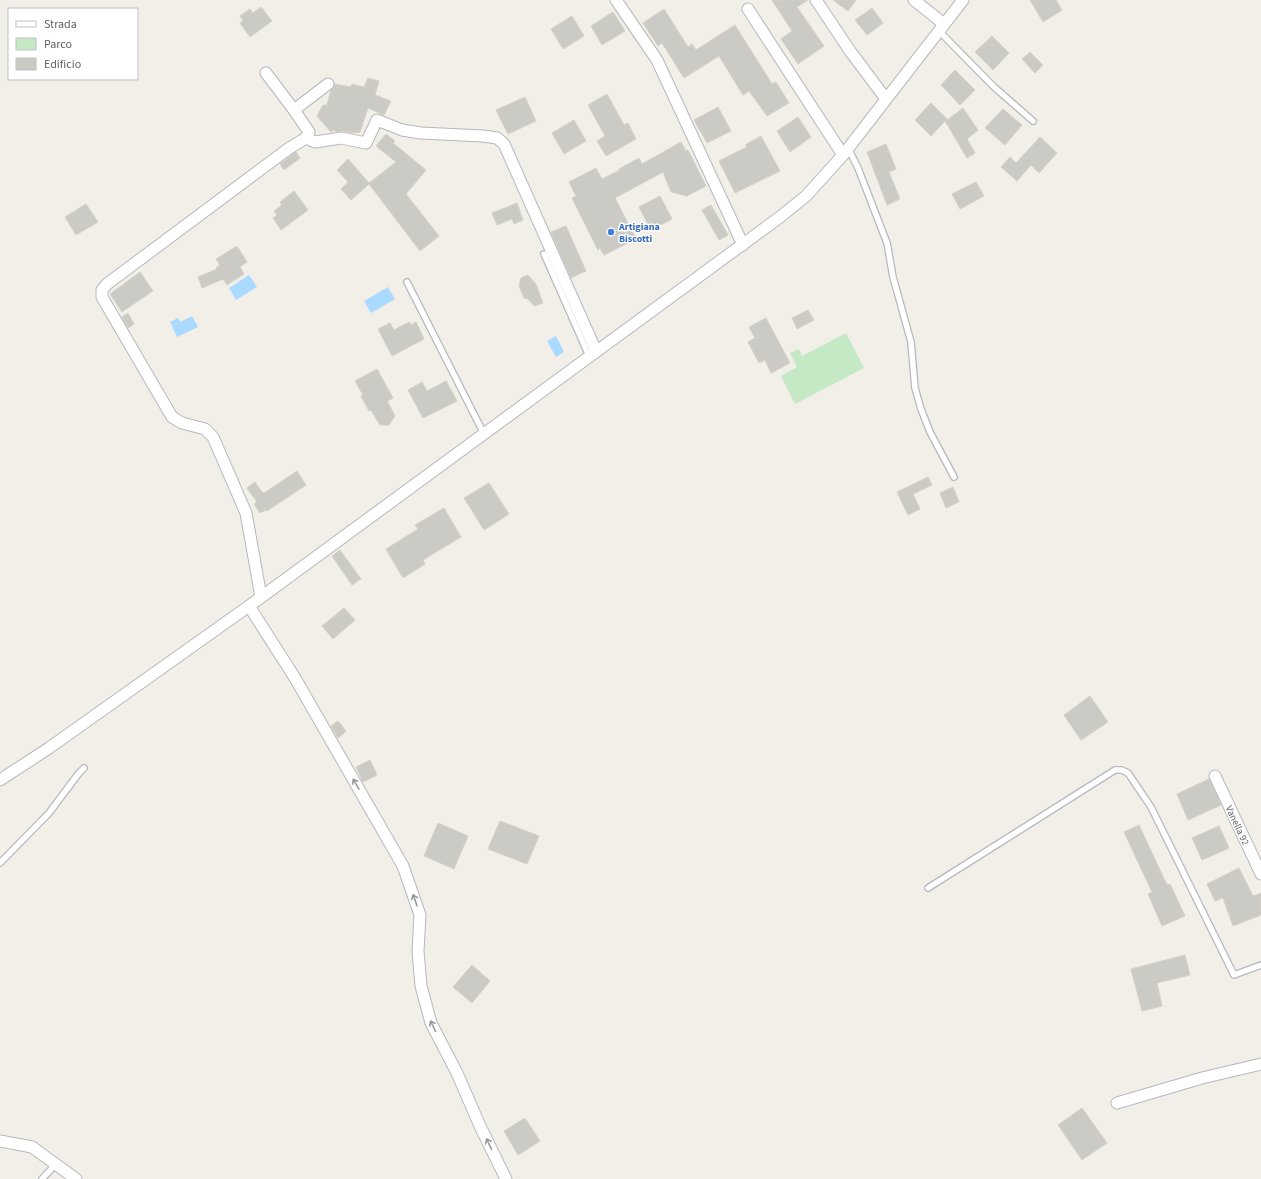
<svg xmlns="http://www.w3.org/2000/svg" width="1261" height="1179" viewBox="0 0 1261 1179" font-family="'Source Sans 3',sans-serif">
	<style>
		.green { fill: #c5e8c5 }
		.water { fill: #aadaff }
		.building { fill: #cccac5; stroke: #d6d1c6 }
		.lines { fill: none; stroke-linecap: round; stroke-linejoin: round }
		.lane-casing { stroke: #b5b8bc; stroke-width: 8 }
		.street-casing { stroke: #b5b8bc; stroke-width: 13 }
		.lane { stroke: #fff; stroke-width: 5.5 }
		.street { stroke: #fff; stroke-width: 11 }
		.oneway { stroke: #979a9d }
		.shop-dot { fill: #3f7fe0; stroke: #fff; stroke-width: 1.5 }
		.labels { text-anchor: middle; stroke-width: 3; stroke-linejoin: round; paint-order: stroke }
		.shop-label { font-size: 10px; font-weight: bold; fill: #366cbe; stroke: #fff; text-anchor: start }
		.street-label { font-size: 10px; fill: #5f6368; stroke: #fff }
	</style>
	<rect width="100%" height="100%" fill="#f1efe8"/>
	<path class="green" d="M846,333L864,368L795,404L781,376L797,367L790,353L799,349L802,356Z"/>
	<g class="water">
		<path d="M249,275L257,287L236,300L229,288Z"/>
		<path d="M388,287L395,299L371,313L364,301Z"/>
		<path d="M192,316L198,327L177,337L170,322L178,318L180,322Z"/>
		<path d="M556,336L564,352L556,357L547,341Z"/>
	</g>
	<g class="building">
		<path d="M772,0H808L797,7L824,46L798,64L781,39L792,31Z"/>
		<path d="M833,0H856L848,11Z"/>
		<path d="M1030,0H1056L1062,10L1043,22Z"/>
		<path d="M261,7L272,21L250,37L240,23L243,20L240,16L250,9L253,13Z"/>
		<path d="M872,8L883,23L867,35L855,20Z"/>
		<path d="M664,9L688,47L692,44L696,50L735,25L772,84L776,82L789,103L767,116L749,91L743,95L719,56L684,78L662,43L658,46L643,23Z"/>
		<path d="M613,12L625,31L602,45L591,26Z"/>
		<path d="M572,16L584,36L563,49L551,29Z"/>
		<path d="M992,36L1009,53L993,70L975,52Z"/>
		<path d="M1030,52L1043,65L1035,73L1022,59Z"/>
		<path d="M955,70L975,90L960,105L941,85Z"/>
		<path d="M368,78L379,81L375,95L391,101L384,115L368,108L360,132L354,133L342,131L336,132L334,130L331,132L317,116L323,105H327L331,90L335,84L351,87L352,84L364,87Z"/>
		<path d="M607,94L624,125L628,123L636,139L606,156L597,141L605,136L588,105Z"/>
		<path d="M525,97L536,121L508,134L496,110Z"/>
		<path d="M931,103L947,119L946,121L963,108L978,130L967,139L975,153L967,158L945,121L931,136L915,120Z"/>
		<path d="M718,107L731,131L707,143L694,120Z"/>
		<path d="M1003,109L1022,125L1005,145L985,128Z"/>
		<path d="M798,117L811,137L790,152L777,131Z"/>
		<path d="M574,120L586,141L564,154L552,133Z"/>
		<path d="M386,134L395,141L393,143L426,170L406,194L439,236L420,251L369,184L351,200L341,189L348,182L337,170L348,159L369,183L396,162L376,146Z"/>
		<path d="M761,136L780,171L735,193L719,161L747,147L745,145Z"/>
		<path d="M1040,137L1057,153L1039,173L1031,165L1017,181L1001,167L1010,157L1016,163Z"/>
		<path d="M681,142L686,151L688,150L706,186L687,196L671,192L663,172L615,198L636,239L604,255L600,248L598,250L572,198L576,196L569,182L596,168L602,179L620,170L619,169L639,158L642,164Z"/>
		<path d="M886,144L896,169L889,172L900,199L887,205L867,152Z"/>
		<path d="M296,152L300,158L284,170L280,164Z"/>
		<path d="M976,182L984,196L960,209L952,194Z"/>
		<path d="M294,191L308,210L281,230L273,218L277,215L274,211L282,205L280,202Z"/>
		<path d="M660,196L672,219L651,230L639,207Z"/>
		<path d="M517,203L523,220L514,224L512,219L497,225L492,213Z"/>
		<path d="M86,204L98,222L76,235L65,217Z"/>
		<path d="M711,205L728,235L719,240L702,210Z"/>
		<path d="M566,226L586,271L571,278L551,232Z"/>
		<path d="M237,246L247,262L240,267L244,274L227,285L223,279L202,288L198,277L217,269L216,268L220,265L216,259Z"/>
		<path d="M140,272L153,291L122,312L110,294Z"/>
		<path d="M528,275L536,284L543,303L534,306L528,299L524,298L519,286L521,278Z"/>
		<path d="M808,310L814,320L797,329L792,318Z"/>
		<path d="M128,313L134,324L128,328L122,317Z"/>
		<path d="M766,318L790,363L771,373L765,360L759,363L748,342L755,338L749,327Z"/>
		<path d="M409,322L411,325L416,322L424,339L392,356L378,329L390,323L394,330Z"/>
		<path d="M377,369L393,398L387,401L395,416L389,425H380L371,410L369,411L361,396L363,395L355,381Z"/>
		<path d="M446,381L457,401L423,418L408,390L422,382L427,391Z"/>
		<path d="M297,471L306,485L267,511L266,510L260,513L254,504L257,502L247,488L255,482L262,492L264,493Z"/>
		<path d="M928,477L932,485L913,494L920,509L908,515L897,492Z"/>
		<path d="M489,483L509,514L484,530L464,498Z"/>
		<path d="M953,487L959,502L946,508L940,493Z"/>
		<path d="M444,508L461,537L423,560L425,564L403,578L386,549L418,529L415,525Z"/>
		<path d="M340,550L361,579L352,585L332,556Z"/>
		<path d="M344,608L355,620L333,639L322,626Z"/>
		<path d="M1090,696L1108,722L1081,740L1064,715Z"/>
		<path d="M338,721L346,731L338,738L331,726Z"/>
		<path d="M370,760L377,775L363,782L356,767Z"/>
		<path d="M1209,779L1221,805L1188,820L1177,794Z"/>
		<path d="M500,821L539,836L527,864L488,849Z"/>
		<path d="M438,823L468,836L454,869L424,856Z"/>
		<path d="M1139,825L1167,885L1170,884L1185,916L1162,926L1148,894L1152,892L1124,832Z"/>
		<path d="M1219,826L1229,848L1202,860L1192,838Z"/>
		<path d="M1239,868L1253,896L1261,893V915L1233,926L1223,898L1215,901L1207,884Z"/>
		<path d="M1185,955L1190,975L1157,983L1162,1006L1142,1011L1131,969Z"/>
		<path d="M472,965L490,981L472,1003L453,987Z"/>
		<path d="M1082,1108L1107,1143L1082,1160L1058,1125Z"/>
		<path d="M525,1118L540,1141L518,1155L504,1131Z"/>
	</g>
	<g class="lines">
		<defs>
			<g id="lane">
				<path d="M939,31L994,87L1033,121"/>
				<path d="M848,148L858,168L887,243L893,277L911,342L915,388L921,409L930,432L954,477"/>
				<path d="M544,254L589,356"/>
				<path d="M407,282L484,434"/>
				<path d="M0,863L49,813L79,773L84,768"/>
				<path d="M928,888L1115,770H1122L1128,773L1151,807L1234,975L1261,965"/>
				<path d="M42,1179L56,1164"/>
			</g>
			<g id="street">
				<path d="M616,0L657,60L743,245"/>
				<path d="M816,0L850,51L886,99"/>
				<path d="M914,0L944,24"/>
				<path d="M748,9L843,155"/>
				<path d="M266,73L294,110"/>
				<path d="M306,138L315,142L341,138L366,143L377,120L402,130L421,133L483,136L497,138L504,144L596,351"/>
				<path d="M261,597L246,513L213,437L205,429L182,423L172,417L102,297V290L107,284L288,149L306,138L309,132L294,110L328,84"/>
				<path d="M249,606L295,678L403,866L420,915L418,951L421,986L431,1023L457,1073L480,1126L506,1179"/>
				<path d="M1215,776L1261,874"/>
				<path d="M0,780L49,748L249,606L780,217L806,196L843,155L963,0"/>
				<path d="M1117,1103L1202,1078L1261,1064"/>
				<path d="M0,1141L32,1147L76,1179"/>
			</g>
		</defs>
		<use href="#lane" class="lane-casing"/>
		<use href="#street" class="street-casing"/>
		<use href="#lane" class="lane"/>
		<use href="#street" class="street"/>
	</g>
	<defs><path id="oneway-shaft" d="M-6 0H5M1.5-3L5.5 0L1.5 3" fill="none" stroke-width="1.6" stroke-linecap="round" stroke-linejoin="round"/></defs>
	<g class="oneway">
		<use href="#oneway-shaft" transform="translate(356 784) rotate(-120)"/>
		<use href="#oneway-shaft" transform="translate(415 900) rotate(-109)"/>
		<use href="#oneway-shaft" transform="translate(433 1026) rotate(-115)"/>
		<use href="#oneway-shaft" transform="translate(489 1144) rotate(-116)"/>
	</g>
	<circle class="shop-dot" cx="611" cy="232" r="4"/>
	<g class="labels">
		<g class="shop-label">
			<text x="619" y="230">Artigiana<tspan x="619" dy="12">Biscotti</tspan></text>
		</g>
		<g class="street-label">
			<text transform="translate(1238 825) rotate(65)" y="4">Vanella 92</text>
		</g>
	</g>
	<rect x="8" y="8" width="130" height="72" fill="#ffffff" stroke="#bfc1c3"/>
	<rect x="16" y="21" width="20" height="6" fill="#ffffff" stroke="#bfc1c3"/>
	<text x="44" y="28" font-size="12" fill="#5f6368">Strada</text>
	<rect x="16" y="38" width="20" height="12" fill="#c5e8c5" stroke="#bfc1c3"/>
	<text x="44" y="48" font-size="12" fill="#5f6368">Parco</text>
	<rect x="16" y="58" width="20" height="12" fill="#cccac5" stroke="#bfc1c3"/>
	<text x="44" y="68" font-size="12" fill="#5f6368">Edificio</text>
</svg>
